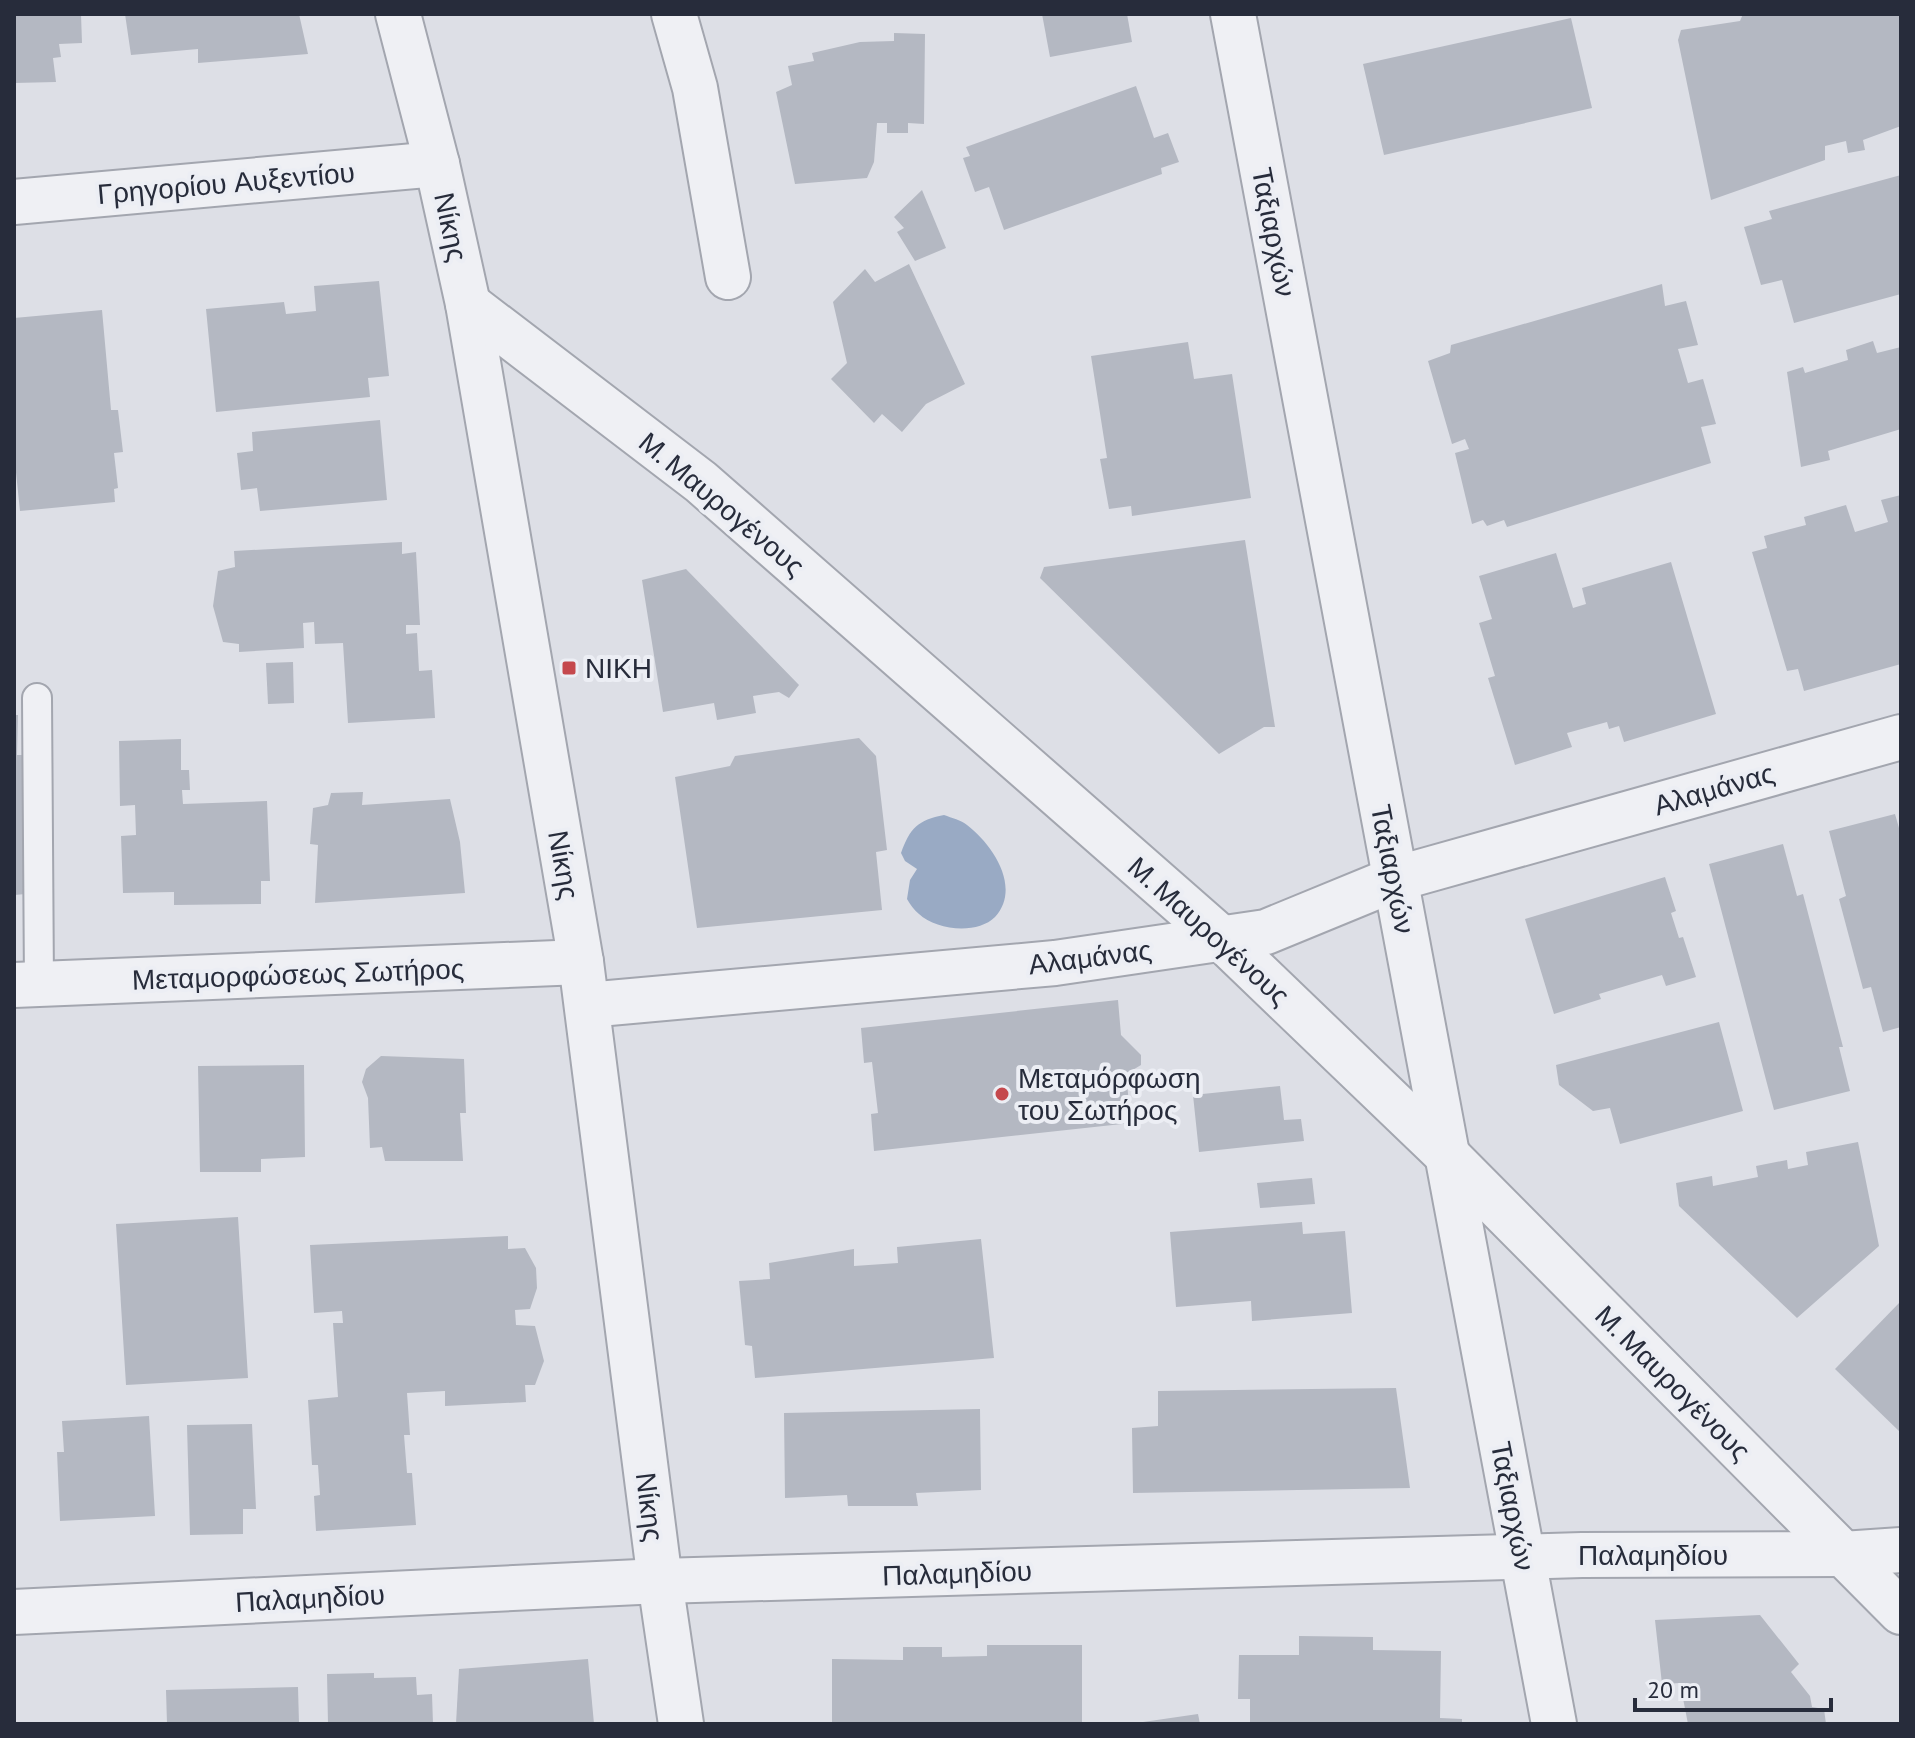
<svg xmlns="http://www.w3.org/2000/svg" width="1915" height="1738" viewBox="0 0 1915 1738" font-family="'PT Sans',sans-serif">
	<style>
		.water { fill: #99aac4 }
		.building { fill: #b4b8c2 }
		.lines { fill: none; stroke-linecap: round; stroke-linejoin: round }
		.service-casing { stroke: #a3a6af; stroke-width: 32 }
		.minor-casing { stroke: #a3a6af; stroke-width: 48 }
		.tertiary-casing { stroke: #a3a6af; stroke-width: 48 }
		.service { stroke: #eff0f4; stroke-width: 28 }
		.minor { stroke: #eff0f4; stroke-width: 44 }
		.tertiary { stroke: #eff0f4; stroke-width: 44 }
		.poi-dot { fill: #c5484d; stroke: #eceef4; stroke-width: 3 }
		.labels { text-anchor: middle; stroke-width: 8; stroke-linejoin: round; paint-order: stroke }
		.street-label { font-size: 28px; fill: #272c3b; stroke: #eceef4 }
		.poi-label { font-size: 28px; fill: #272c3b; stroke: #eceef4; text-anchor: start }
	</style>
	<rect width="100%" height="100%" fill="#dddfe6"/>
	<path class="water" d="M944,815C952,818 961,820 967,825C992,844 1022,887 995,917C977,935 936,930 919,914C914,910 910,904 907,899L910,880L917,869L905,861L901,853C910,828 918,820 944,815Z"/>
	<g class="building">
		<path d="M14,14H81L82,43L59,44L61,57L53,58L56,82L14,83Z"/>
		<path d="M125,14H299L308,54L198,63V49L131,55Z"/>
		<path d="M1042,14H1127L1132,42L1050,57Z"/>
		<path d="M1743,14H1901V126L1863,140L1865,150L1848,153L1846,141L1825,146V160L1711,200L1678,40L1681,30L1740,21Z"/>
		<path d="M1571,18L1592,108L1384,155L1363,64Z"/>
		<path d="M894,33L925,34L924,124L908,123V133H887V123H877L874,162L867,178L795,184L776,92L792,85L788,66L814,61L812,53L860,42L894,41Z"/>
		<path d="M1136,86L1154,138L1168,133L1179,162L1161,168L1162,174L1004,230L989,187L975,192L963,158L970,156L966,147Z"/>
		<path d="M1901,175V294L1794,323L1782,280L1761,285L1744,227L1772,219L1769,211Z"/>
		<path d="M922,190L946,248L915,261L897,232L904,228L894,217Z"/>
		<path d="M909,264L965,384L926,404L902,432L882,414L874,423L831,379L847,363L833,302L865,269L875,282Z"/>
		<path d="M379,281L389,376L368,378L370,397L216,412L206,309L284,302L286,314L316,311L314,286Z"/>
		<path d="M1662,284L1665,306L1686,301L1698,345L1678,349L1688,383L1703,379L1716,424L1701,427L1711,463L1507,527L1504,520L1487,526L1483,520L1472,524L1455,453L1469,449L1465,439L1452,444L1428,361L1450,353L1451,345Z"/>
		<path d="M102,310L111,410H118L123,452L114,453L118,488L114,489L115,502L20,511L14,453V318Z"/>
		<path d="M1873,341L1877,353L1901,347V429L1828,451L1830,460L1801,467L1787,372L1803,367L1805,373L1848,360L1846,350Z"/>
		<path d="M1188,342L1194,379L1232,374L1251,498L1132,516L1131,506L1109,509L1100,459L1107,458L1091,356Z"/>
		<path d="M380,420L387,500L260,511L257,488L241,490L237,453L253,451L252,432Z"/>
		<path d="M1901,495V664L1804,691L1798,669L1787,671L1752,552L1767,548L1764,536L1806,525L1804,517L1846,505L1855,532L1888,522L1881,500Z"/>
		<path d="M1245,540L1275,727H1264L1219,754L1040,578L1044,567Z"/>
		<path d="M402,542V554L416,552L420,625H406V634L417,633L419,671L432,670L435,718L348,723L343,643L315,644L314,622L303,623L304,648L239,652V644L223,642L213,606L218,571L235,567L234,551Z"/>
		<path d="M1556,553L1573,608L1586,604L1582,588L1671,562L1716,714L1624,742L1619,726L1609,729L1607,722L1567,733L1572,747L1515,765L1488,678L1495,676L1479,623L1492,619L1479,576Z"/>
		<path d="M686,569L799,685L789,698L779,692L753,696L756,713L717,720L714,703L663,712L642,580Z"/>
		<path d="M293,662L294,703L268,704L266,663Z"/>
		<path d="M14,715H18L17,755H32L26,894L14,895Z"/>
		<path d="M859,738L876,756L887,850L876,852L882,910L697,928L675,777L730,766L735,756Z"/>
		<path d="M181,739V770H189L190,790H182L183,804L267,801L270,881H261V904L174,905V892L123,893L121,836L136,835L135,805L120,806L119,741Z"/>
		<path d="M363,792L362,805L450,799L460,842L465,893L315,903L318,845L310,844L313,808L328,805L331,793Z"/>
		<path d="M1895,814L1901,835V1027L1883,1032L1871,987L1863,989L1839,899L1846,896L1829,831Z"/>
		<path d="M1783,844L1797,896L1803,894L1843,1047H1839L1850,1091L1774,1110L1709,864Z"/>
		<path d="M1665,877L1676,911L1671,913L1679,938L1683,937L1696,977L1666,986L1662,975L1599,994L1601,999L1554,1014L1525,919Z"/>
		<path d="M1118,1000L1121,1035L1141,1055V1065L1126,1074L1131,1123L874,1151L871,1114L878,1113L872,1062L864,1063L861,1028Z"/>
		<path d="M1719,1022L1743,1111L1620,1144L1610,1108L1593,1111L1559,1085L1556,1065Z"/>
		<path d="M381,1056L464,1059L466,1113H460L463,1161H385L382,1147L370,1148L368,1098L362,1082L366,1069Z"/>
		<path d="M304,1065L305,1157L261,1159V1172H200L198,1066Z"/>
		<path d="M1280,1086L1284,1120L1301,1119L1304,1141L1199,1152L1193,1095Z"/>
		<path d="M1858,1142L1879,1246L1797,1318L1679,1206L1676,1183L1712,1176L1713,1186L1758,1177L1756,1166L1787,1160L1788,1169L1808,1165L1806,1152Z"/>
		<path d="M1312,1178L1315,1204L1260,1208L1257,1183Z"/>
		<path d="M238,1217L248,1378L126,1385L116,1224Z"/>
		<path d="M1302,1222L1303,1234L1345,1231L1352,1313L1252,1321L1251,1301L1176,1307L1170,1232Z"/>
		<path d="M508,1236V1249L525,1248L536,1268L537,1288L530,1309L515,1310L516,1325L535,1326L544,1361L535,1385H525L526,1402L445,1406V1391L407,1393L410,1435H404L407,1473H412L416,1525L316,1531L314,1496L320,1495L318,1465H312L308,1400L338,1397L333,1323H343L342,1311L314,1313L310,1245Z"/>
		<path d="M981,1239L994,1358L755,1378L752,1346L745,1345L739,1281L770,1279L769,1263L854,1249V1266L898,1263L897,1247Z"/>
		<path d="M1901,1301V1433L1835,1369Z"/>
		<path d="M1396,1388L1410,1488L1133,1493L1132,1428L1158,1426V1391Z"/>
		<path d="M980,1409L981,1490L916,1493L918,1506H848L847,1495L785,1498L784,1413Z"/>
		<path d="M149,1416L155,1516L60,1521L57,1452H64L62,1421Z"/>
		<path d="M252,1424L256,1509H243V1534L190,1535L187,1425Z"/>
		<path d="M1760,1615L1799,1664L1791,1672L1810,1696L1812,1707L1824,1709L1826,1724H1688L1680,1683L1662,1684L1655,1620Z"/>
		<path d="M1299,1636L1373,1637V1650L1441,1651L1440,1718L1462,1719V1724H1250V1699H1238L1239,1655H1299Z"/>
		<path d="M987,1645H1082V1724H832V1659L903,1660V1647H942V1657L987,1656Z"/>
		<path d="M588,1659L594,1724H456L459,1669Z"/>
		<path d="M374,1673V1678L416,1677L417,1695L432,1694L433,1724H328L327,1674Z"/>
		<path d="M298,1687L299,1724H167L166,1690Z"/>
		<path d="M1198,1714L1200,1724H1143V1722Z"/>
	</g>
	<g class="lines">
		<defs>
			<path id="service" d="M37,698L39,984"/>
			<g id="minor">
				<path d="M398,14L437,164L468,304L581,962L660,1581L681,1724"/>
				<path d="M674,14L695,88L728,277"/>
				<path d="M14,202L437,164"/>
				<path d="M468,304L701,482L1222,939L1447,1155L1901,1612"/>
				<path d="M14,985L581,962"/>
				<path d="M587,1005L1055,963L1266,932L1395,879L1901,737"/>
				<path d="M14,1612L660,1581L1582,1555L1843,1554L1901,1550"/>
			</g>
			<path id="tertiary" d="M1233,14L1554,1724"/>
		</defs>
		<use href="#service" class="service-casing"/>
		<use href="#minor" class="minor-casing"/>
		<use href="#tertiary" class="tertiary-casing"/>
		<use href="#service" class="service"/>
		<use href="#minor" class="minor"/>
		<use href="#tertiary" class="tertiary"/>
	</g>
	<g class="poi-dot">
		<rect x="561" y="660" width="16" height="16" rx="4"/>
		<circle cx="1002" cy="1094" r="8"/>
	</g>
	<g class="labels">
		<g class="street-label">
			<text transform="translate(226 183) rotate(-5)" y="10">Γρηγορίου Αυξεντίου</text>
			<text transform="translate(451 227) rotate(78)" y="10">Νίκης</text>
			<text transform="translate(1274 232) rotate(79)" y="10">Ταξιαρχών</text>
			<text transform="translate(722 504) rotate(40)" y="10">Μ. Μαυρογένους</text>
			<text transform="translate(1714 789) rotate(-16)" y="10">Αλαμάνας</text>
			<text transform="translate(564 865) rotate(80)" y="10">Νίκης</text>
			<text transform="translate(1393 869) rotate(79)" y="10">Ταξιαρχών</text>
			<text transform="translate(1209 931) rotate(42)" y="10">Μ. Μαυρογένους</text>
			<text transform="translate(1090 957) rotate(-7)" y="10">Αλαμάνας</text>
			<text transform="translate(298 974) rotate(-2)" y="10">Μεταμορφώσεως Σωτήρος</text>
			<text transform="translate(1673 1383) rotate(45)" y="10">Μ. Μαυρογένους</text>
			<text transform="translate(1513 1506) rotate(79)" y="10">Ταξιαρχών</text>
			<text transform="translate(650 1507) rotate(83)" y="10">Νίκης</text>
			<text x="1653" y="1565">Παλαμηδίου</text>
			<text transform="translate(957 1573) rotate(-2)" y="10">Παλαμηδίου</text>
			<text transform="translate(310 1598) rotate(-3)" y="10">Παλαμηδίου</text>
		</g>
		<g class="poi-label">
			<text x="585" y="678">ΝΙΚΗ</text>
			<text x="1018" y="1088">Μεταμόρφωση<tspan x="1018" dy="32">του Σωτήρος</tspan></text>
		</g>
	</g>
	<rect width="1915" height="1738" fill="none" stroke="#272c3b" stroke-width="32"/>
	<path d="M1635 1698v12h196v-12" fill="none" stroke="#272c3b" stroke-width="4"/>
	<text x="1647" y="1698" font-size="24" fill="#272c3b" stroke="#eceef4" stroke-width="6" paint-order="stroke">20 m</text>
</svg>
